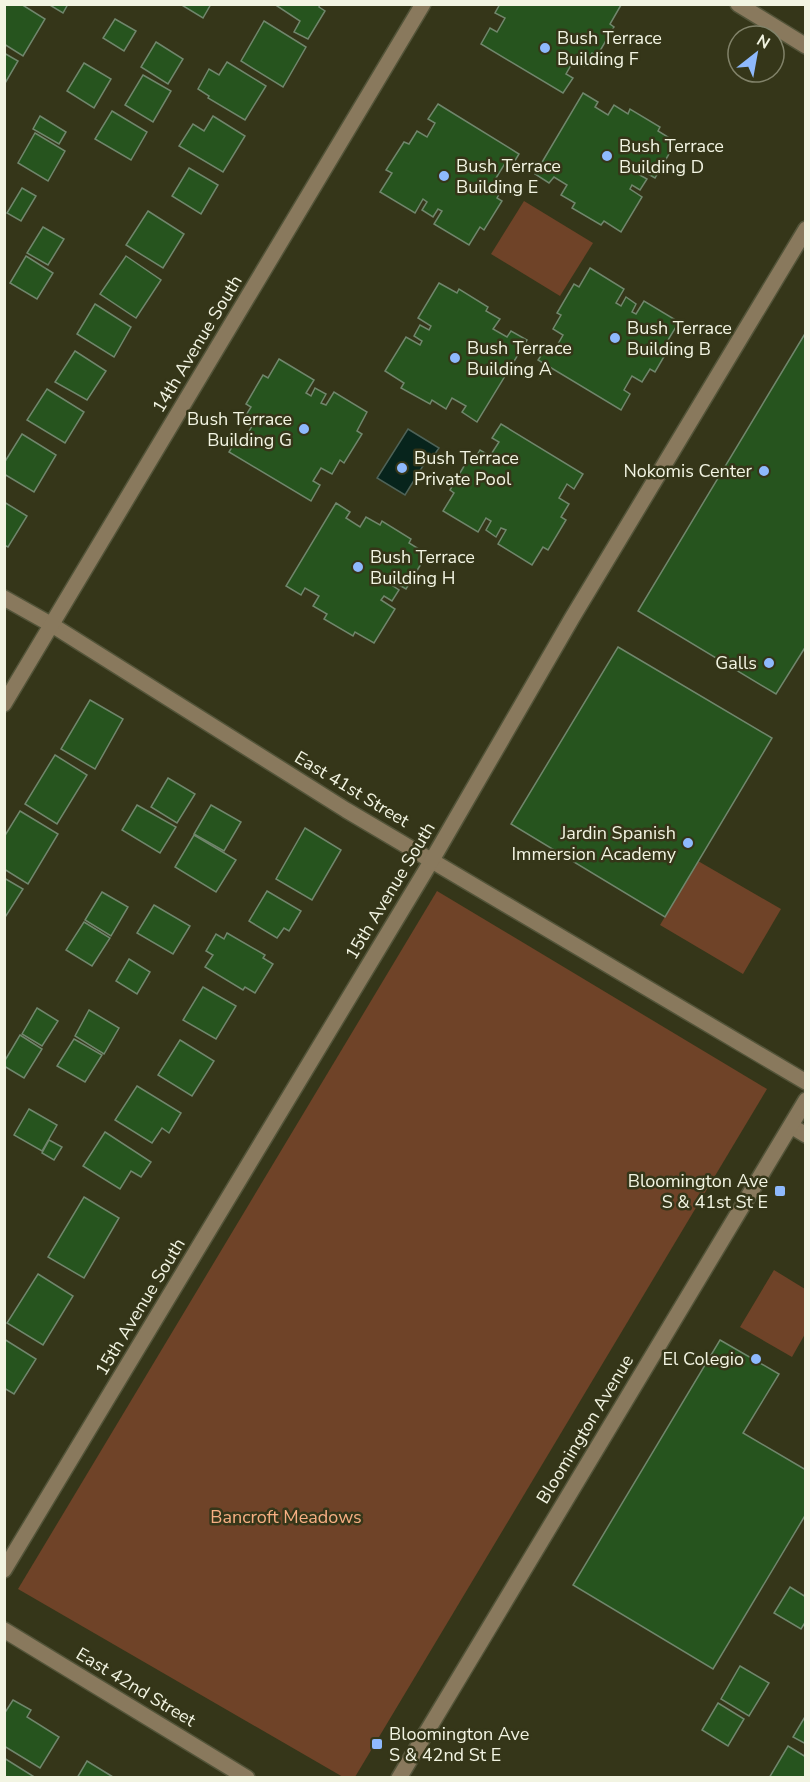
<svg xmlns="http://www.w3.org/2000/svg" width="810" height="1782" viewBox="0 0 810 1782" font-family="'Nunito Sans',sans-serif">
	<style>
		.green { fill: #6f4328 }
		.water { fill: #07241c; stroke: #4e6257; stroke-width: 1.5 }
		.building { fill: #26541e; stroke: #70866c; stroke-width: 1.5 }
		.lines { fill: none; stroke-linecap: round; stroke-linejoin: round }
		.minor-casing { stroke: #535439; stroke-width: 18 }
		.minor { stroke: #89795d; stroke-width: 15 }
		.poi-dot { fill: #8eb9fd; stroke: #353619; stroke-width: 2 }
		.labels { text-anchor: middle; stroke-width: 5; stroke-linejoin: round; paint-order: stroke }
		.poi-label { font-size: 18px; fill: #f2f4e2; stroke: #353619; text-anchor: start }
		.street-label { font-size: 18px; fill: #f2f4e2; stroke: #353619 }
		.park-label { font-size: 18px; fill: #f7af83; stroke: #353619 }
	</style>
	<rect width="100%" height="100%" fill="#353619"/>
	<g class="green">
		<path d="M524,201L593,243L560,296L491,254Z"/>
		<path d="M698,861L781,909L743,974L660,925Z"/>
		<path d="M437,891L767,1089L355,1777H343L18,1589Z"/>
		<path d="M774,1270L805,1289V1334L792,1357L740,1327Z"/>
	</g>
	<path class="water" d="M408,429L439,448L432,458L429,456L405,495L377,478Z"/>
	<g class="building">
		<path d="M4,4H21L45,19L23,56L4,44Z"/>
		<path d="M48,4H68L63,13Z"/>
		<path d="M180,4H211L203,18Z"/>
		<path d="M274,4H320L319,7L325,11L308,39L294,32L300,21Z"/>
		<path d="M500,4H620L621,5L610,24L614,27L597,56L592,53L584,66L574,60L566,74L573,78L563,93L481,44L490,28L497,32L505,18L495,13Z"/>
		<path d="M115,19L136,31L124,51L103,38Z"/>
		<path d="M264,21L306,47L283,87L241,61Z"/>
		<path d="M156,42L183,59L168,84L141,67Z"/>
		<path d="M4,53L18,61L4,85Z"/>
		<path d="M227,62L266,86L245,120L208,98L209,96L198,89L209,69L219,75Z"/>
		<path d="M84,63L111,79L94,108L67,91Z"/>
		<path d="M143,75L171,91L153,122L125,105Z"/>
		<path d="M583,93L598,102L595,107L608,115L614,105L628,114L630,109L660,127L658,131L676,142L655,178L641,170L638,174L647,179L640,190L632,185L630,189L642,197L621,232L604,221L601,225L572,208L575,203L561,195L567,185L554,177L549,183L535,174Z"/>
		<path d="M438,104L519,154L510,169L504,165L496,178L505,184L497,198L502,201L484,230L480,227L469,245L434,224L442,211L438,209L433,217L422,210L427,202L423,199L415,213L380,192L392,173L386,170L404,142L409,144L417,131L427,137L435,123L428,119Z"/>
		<path d="M112,111L147,132L131,160L95,139Z"/>
		<path d="M40,116L66,132L59,144L33,129Z"/>
		<path d="M213,116L245,136L223,172L179,146L193,124L204,131Z"/>
		<path d="M35,133L65,151L48,181L18,163Z"/>
		<path d="M189,168L218,185L201,214L172,196Z"/>
		<path d="M22,188L36,196L21,221L7,213Z"/>
		<path d="M148,211L184,234L163,268L126,245Z"/>
		<path d="M43,227L64,239L48,265L27,253Z"/>
		<path d="M26,256L53,273L37,299L10,283Z"/>
		<path d="M126,256L161,280L136,318L100,294Z"/>
		<path d="M590,268L624,289L616,303L621,306L626,297L636,304L632,312L636,314L644,301L679,322L668,340L672,343L655,372L650,369L642,382L632,376L624,390L630,394L621,410L538,360L548,345L555,349L563,335L553,329L561,315L557,313L574,284L579,287Z"/>
		<path d="M439,283L457,293L459,289L488,307L486,311L500,319L493,329L507,337L511,331L527,340L477,422L462,412L466,406L452,398L446,409L432,400L430,404L401,388L404,383L385,371L406,337L420,345L422,341L414,336L420,325L429,330L431,326L418,318Z"/>
		<path d="M95,304L131,327L114,357L77,334Z"/>
		<path d="M806,332V646L776,694L638,611Z"/>
		<path d="M75,351L106,371L87,400L55,382Z"/>
		<path d="M279,359L314,380L306,393L311,396L315,388L326,394L321,403L326,405L334,392L367,412L357,431L362,434L344,463L340,460L332,474L321,468L313,481L320,485L311,501L229,452L238,437L244,440L252,426L243,420L251,407L246,404L263,375L268,378Z"/>
		<path d="M47,389L84,412L65,443L27,420Z"/>
		<path d="M501,424L583,474L574,489L567,484L559,498L569,504L561,517L566,520L548,550L543,547L532,565L498,544L506,530L501,528L496,537L486,530L491,521L486,518L478,532L443,511L454,493L450,490L467,461L472,464L480,450L490,456L499,442L492,438Z"/>
		<path d="M22,434L56,455L34,492L4,474V463Z"/>
		<path d="M4,502L27,516L8,547L4,545Z"/>
		<path d="M336,503L350,512L346,518L360,527L366,517L380,525L382,521L411,539L409,543L427,554L406,589L392,581L390,584L399,590L392,601L384,596L381,600L395,609L374,643L355,632L353,636L324,619L327,614L313,606L319,596L305,588L301,595L286,586Z"/>
		<path d="M618,647L772,738L665,917L511,824Z"/>
		<path d="M90,700L123,719L95,769L61,749Z"/>
		<path d="M55,755L87,775L57,824L25,804Z"/>
		<path d="M168,778L195,794L177,823L151,807Z"/>
		<path d="M137,805L176,827L160,853L122,830Z"/>
		<path d="M211,805L241,822L224,851L194,834Z"/>
		<path d="M20,811L58,834L28,884L4,869V837Z"/>
		<path d="M305,828L341,850L312,900L276,879Z"/>
		<path d="M194,835L236,860L216,892L175,867Z"/>
		<path d="M4,878L23,889L4,919Z"/>
		<path d="M267,891L301,911L289,931L284,928L277,938L249,921Z"/>
		<path d="M102,892L128,907L111,936L85,920Z"/>
		<path d="M154,905L190,926L173,954L137,933Z"/>
		<path d="M84,922L110,938L92,966L66,950Z"/>
		<path d="M227,933L265,955L263,958L273,964L255,993L245,987L243,990L205,967L213,955L206,951L216,934L224,939Z"/>
		<path d="M129,959L150,972L137,994L116,981Z"/>
		<path d="M203,987L236,1006L216,1039L183,1020Z"/>
		<path d="M37,1008L58,1021L42,1046L22,1034Z"/>
		<path d="M89,1010L119,1028L104,1054L75,1036Z"/>
		<path d="M20,1035L42,1049L24,1078L4,1066V1062Z"/>
		<path d="M74,1039L102,1055L85,1082L57,1066Z"/>
		<path d="M180,1040L214,1061L192,1096L158,1075Z"/>
		<path d="M137,1086L181,1113L169,1133L162,1128L152,1143L115,1120Z"/>
		<path d="M29,1109L57,1125L42,1151L14,1135Z"/>
		<path d="M105,1132L151,1162L141,1177L131,1171L120,1189L83,1166Z"/>
		<path d="M49,1140L62,1147L54,1160L42,1153Z"/>
		<path d="M84,1197L119,1218L84,1278L48,1257Z"/>
		<path d="M38,1274L73,1296L43,1345L7,1323Z"/>
		<path d="M4,1339L36,1359L14,1394L4,1388Z"/>
		<path d="M720,1340L779,1374L743,1433L806,1470V1514L713,1669L573,1585Z"/>
		<path d="M790,1587L806,1597V1621L801,1629L774,1613Z"/>
		<path d="M740,1666L769,1683L749,1716L721,1699Z"/>
		<path d="M13,1700L31,1710L27,1717L59,1737L40,1768L4,1746V1714Z"/>
		<path d="M718,1703L744,1719L728,1746L702,1730Z"/>
		<path d="M806,1715V1744L793,1737Z"/>
		<path d="M788,1746L806,1757V1778H769Z"/>
		<path d="M4,1758L36,1778H4Z"/>
		<path d="M87,1761L113,1777V1778H77Z"/>
	</g>
	<g class="lines">
		<defs>
			<g id="minor">
				<path d="M738,4L806,46"/>
				<path d="M4,598L52,625L346,810L806,1082"/>
				<path d="M4,704L423,4"/>
				<path d="M791,1126L806,1135"/>
				<path d="M4,1570L432,860L572,618L806,229"/>
				<path d="M4,1630L247,1778"/>
				<path d="M399,1778L806,1100"/>
			</g>
		</defs>
		<use href="#minor" class="minor-casing"/>
		<use href="#minor" class="minor"/>
	</g>
	<g class="poi-dot">
		<circle cx="545" cy="48" r="6"/>
		<circle cx="607" cy="156" r="6"/>
		<circle cx="444" cy="176" r="6"/>
		<circle cx="615" cy="338" r="6"/>
		<circle cx="455" cy="358" r="6"/>
		<circle cx="304" cy="429" r="6"/>
		<circle cx="402" cy="468" r="6"/>
		<circle cx="764" cy="471" r="6"/>
		<circle cx="358" cy="567" r="6"/>
		<circle cx="769" cy="663" r="6"/>
		<circle cx="688" cy="843" r="6"/>
		<rect x="774" y="1185" width="12" height="12" rx="3"/>
		<circle cx="756" cy="1359" r="6"/>
		<rect x="371" y="1738" width="12" height="12" rx="3"/>
	</g>
	<g class="labels">
		<g class="poi-label">
			<text x="557" y="44">Bush Terrace<tspan x="557" dy="21">Building F</tspan></text>
			<text x="619" y="152">Bush Terrace<tspan x="619" dy="21">Building D</tspan></text>
			<text x="456" y="172">Bush Terrace<tspan x="456" dy="21">Building E</tspan></text>
			<text x="627" y="334">Bush Terrace<tspan x="627" dy="21">Building B</tspan></text>
			<text x="467" y="354">Bush Terrace<tspan x="467" dy="21">Building A</tspan></text>
			<text x="292" y="425" text-anchor="end">Bush Terrace<tspan x="292" dy="21">Building G</tspan></text>
			<text x="414" y="464">Bush Terrace<tspan x="414" dy="21">Private Pool</tspan></text>
			<text x="752" y="477" text-anchor="end">Nokomis Center</text>
			<text x="370" y="563">Bush Terrace<tspan x="370" dy="21">Building H</tspan></text>
			<text x="757" y="669" text-anchor="end">Galls</text>
			<text x="676" y="839" text-anchor="end">Jardin Spanish<tspan x="676" dy="21">Immersion Academy</tspan></text>
			<text x="768" y="1187" text-anchor="end">Bloomington Ave<tspan x="768" dy="21">S &amp; 41st St E</tspan></text>
			<text x="744" y="1365" text-anchor="end">El Colegio</text>
			<text x="389" y="1740">Bloomington Ave<tspan x="389" dy="21">S &amp; 42nd St E</tspan></text>
		</g>
		<g class="street-label">
			<text transform="translate(197 344) rotate(-59)" y="6">14th Avenue South</text>
			<text transform="translate(352 789) rotate(31)" y="6">East 41st Street</text>
			<text transform="translate(390 891) rotate(-59)" y="6">15th Avenue South</text>
			<text transform="translate(140 1307) rotate(-59)" y="6">15th Avenue South</text>
			<text transform="translate(585 1429) rotate(-59)" y="6">Bloomington Avenue</text>
			<text transform="translate(136 1687) rotate(31)" y="6">East 42nd Street</text>
		</g>
		<g class="park-label">
			<text x="286" y="1523">Bancroft Meadows</text>
		</g>
	</g>
	<rect width="810" height="1782" fill="none" stroke="#f2f4e2" stroke-width="12"/>
	<g transform="translate(756 54) rotate(31)"><circle r="28" fill="#353619" stroke="#818269" stroke-width="1.5"/>
	<path d="M0-4.5L10 22L0 15L-10 22Z" fill="#8eb9fd"/>
	<text y="-9" font-size="16" font-weight="bold" text-anchor="middle" fill="#f2f4e2">N</text>
	</g>
</svg>
